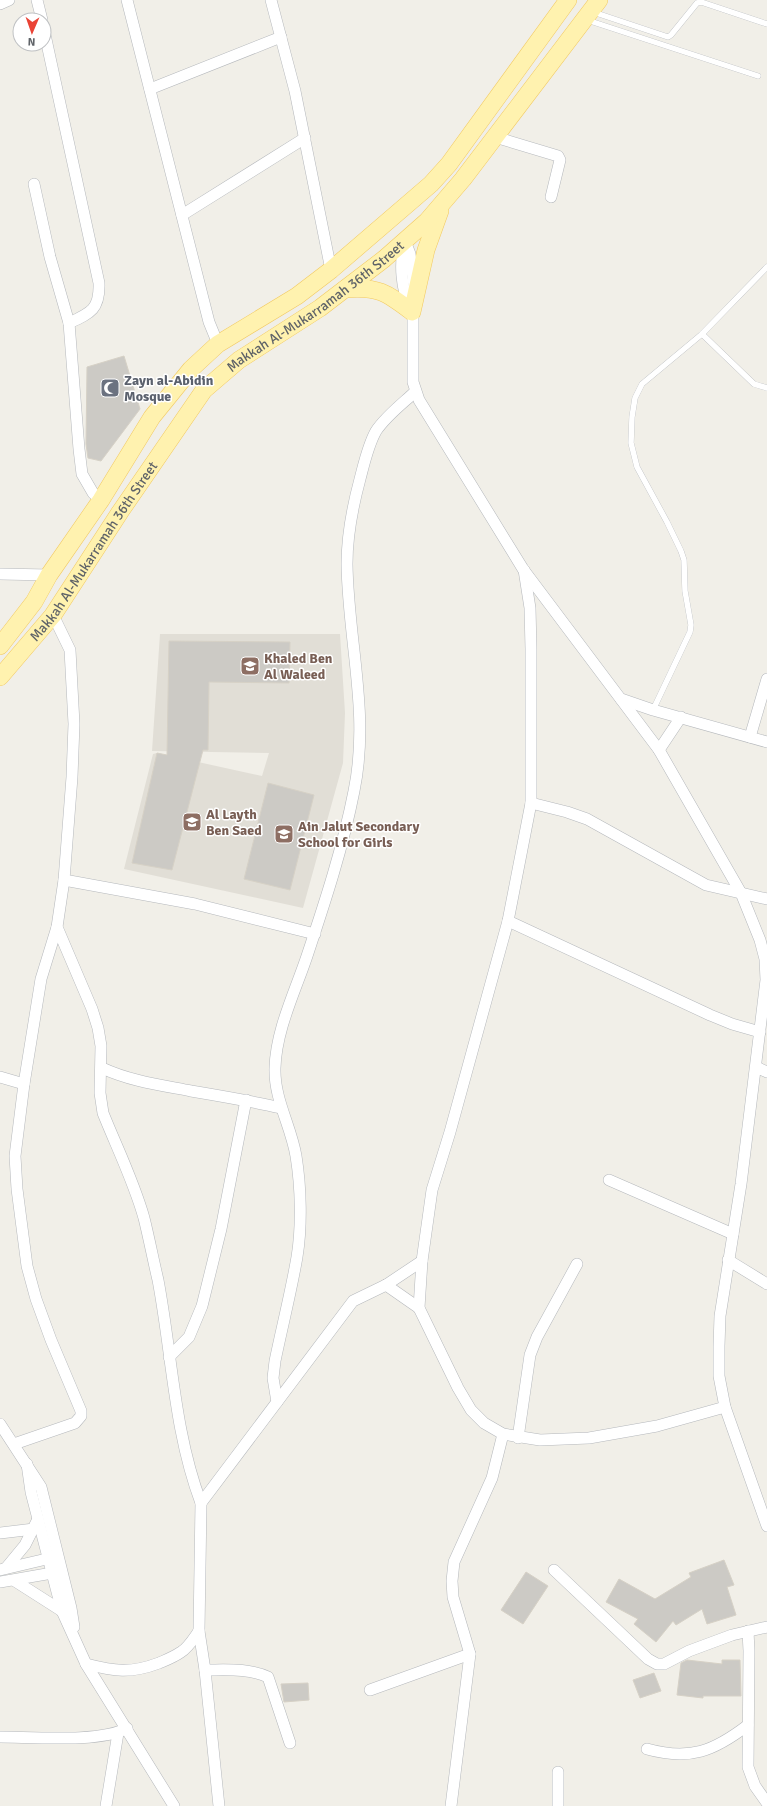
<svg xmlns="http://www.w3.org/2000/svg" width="767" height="1806" viewBox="0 0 767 1806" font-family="Signika,sans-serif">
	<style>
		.education { fill: #e1ded6 }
		.building { fill: #cccac5; stroke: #d6d1c6 }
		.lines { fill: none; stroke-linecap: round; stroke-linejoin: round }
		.lane-casing { stroke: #b5b8bc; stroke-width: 6 }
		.street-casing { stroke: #b5b8bc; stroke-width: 12 }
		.primary-casing { stroke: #f2c960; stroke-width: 18 }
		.lane { stroke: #fff; stroke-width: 5.5 }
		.street { stroke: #fff; stroke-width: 11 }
		.primary { stroke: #fff2af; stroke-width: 17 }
		.labels { text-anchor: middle; stroke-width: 3; stroke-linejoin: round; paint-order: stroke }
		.street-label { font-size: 14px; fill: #5f6368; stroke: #fff }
		.worship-label { font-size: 14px; font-weight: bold; fill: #5b616d; stroke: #fff; text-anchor: start }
		.education-label { font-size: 14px; font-weight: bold; fill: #785e54; stroke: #fff; text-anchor: start }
	</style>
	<rect width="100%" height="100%" fill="#f1efe8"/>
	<path class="education" d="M160,634H340L345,713L343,763L303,908L124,869L153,754L157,753L262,776L269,753L152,751Z"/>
	<g class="building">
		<path d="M124,356L140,409L101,461L88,458L86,444L87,367Z"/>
		<path d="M169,641L290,642L289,683L209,682L208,750H203L172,870L132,863L157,753L167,755Z"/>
		<path d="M268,783L314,795L290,890L244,879Z"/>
		<path d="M724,1560L734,1585L727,1587L736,1615L707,1624L702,1609L676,1625L673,1621L656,1642L634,1624L638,1619L606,1602L619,1579L655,1599L691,1577L689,1573Z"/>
		<path d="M526,1572L548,1586L523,1624L501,1610Z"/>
		<path d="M687,1660L722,1664V1660H740L741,1696H703V1698L677,1695L681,1663Z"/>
		<path d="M654,1673L661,1691L640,1698L633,1680Z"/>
		<path d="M308,1683L309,1700L284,1702L281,1684Z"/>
	</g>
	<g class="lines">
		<defs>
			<g id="lane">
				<path d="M593,12L668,37L671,35L697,3L701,2L767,24"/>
				<path d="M587,20L758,76"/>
				<path d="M702,334L754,384L767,388"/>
				<path d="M653,710L690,632L691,625L685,591L684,560L681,551L667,522L637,467L631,443L632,417L635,398L642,384L702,334L767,267"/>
			</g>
			<g id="street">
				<path d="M37,0L42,20"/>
				<path d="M127,0L209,322L218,344"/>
				<path d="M271,0L295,91L331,270"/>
				<path d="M0,4L9,0"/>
				<path d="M44,30L99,283C100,309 91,313 69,323"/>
				<path d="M150,89L281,37"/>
				<path d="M495,137L558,156L560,160L551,197"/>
				<path d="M34,184L50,257L69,323L79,449L82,474L93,493L101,500"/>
				<path d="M182,215L305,138"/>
				<path d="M405,241L410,254L414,286"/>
				<path d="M405,241C399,263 401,289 411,310"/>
				<path d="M413,305V382L419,400L523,569L659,750L741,893L760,940L765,959L766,980L741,1184L720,1316L719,1346V1376L725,1407L767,1526"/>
				<path d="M524,570L530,608L531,649V803L508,921L450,1132L432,1190L422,1261L419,1308L458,1388L471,1410L484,1423L503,1434L540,1440L589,1438L657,1426L725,1407"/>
				<path d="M0,574L49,575"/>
				<path d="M53,615L70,650L74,724L72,777L64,880L57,927L92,1009L98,1028L101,1046L100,1093L103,1113C117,1148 134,1182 144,1218C149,1238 153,1259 158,1280C172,1354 174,1432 201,1503L199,1631L205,1670L219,1806"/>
				<path d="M621,699L653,710L767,742"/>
				<path d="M750,737L767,679"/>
				<path d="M659,750L681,717"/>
				<path d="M531,803L567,812L587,819L706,885L767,899"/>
				<path d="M64,880L195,904L315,934"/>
				<path d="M508,921L710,1015L732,1024L760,1032"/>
				<path d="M756,1067L767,1072"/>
				<path d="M102,1068C130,1081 160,1085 191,1091C221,1096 251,1101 281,1108"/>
				<path d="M0,1077L24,1084"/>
				<path d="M609,1180L733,1234"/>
				<path d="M728,1260L767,1284"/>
				<path d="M386,1285L419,1308"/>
				<path d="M169,1357L189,1337L202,1306L221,1229L246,1100"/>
				<path d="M277,1402L273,1378L275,1361C282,1327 291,1292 297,1257C302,1226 301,1187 296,1156C291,1126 274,1099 275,1068C276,1030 295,992 307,956C325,902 343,847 354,791C370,714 348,641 347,564C347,537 353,505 360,479C364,464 368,445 376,431C386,416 402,404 415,392"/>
				<path d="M0,1424L41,1487L71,1608L74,1627"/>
				<path d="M518,1438L530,1355L537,1337L577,1264"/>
				<path d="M14,1444L75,1423L81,1416V1411L51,1340L36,1299L27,1266L17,1189L15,1156L24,1084L41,979L57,927"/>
				<path d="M27,1464L31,1492L62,1611L86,1664L174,1806"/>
				<path d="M201,1503L353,1301L386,1285L422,1261"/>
				<path d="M0,1533L34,1529"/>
				<path d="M6,1568L25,1545L38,1519"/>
				<path d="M0,1570L55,1557"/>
				<path d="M554,1570L648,1659L657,1664H664L689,1651L732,1635L767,1627"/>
				<path d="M15,1581L62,1611"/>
				<path d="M0,1582L58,1572"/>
				<path d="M748,1631L749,1651L748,1767L755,1786L767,1803"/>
				<path d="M86,1664C114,1671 130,1674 159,1663C166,1660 174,1657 181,1652C188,1648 194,1638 199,1631"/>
				<path d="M205,1670C227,1670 248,1668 268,1677L290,1743"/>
				<path d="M370,1690L470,1654"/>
				<path d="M0,1737C31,1737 102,1743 127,1728"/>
				<path d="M647,1749C690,1761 714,1751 748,1725"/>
				<path d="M558,1772V1806"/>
				<path d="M106,1806L118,1733"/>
				<path d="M451,1806L470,1654L453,1597L452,1581L454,1562L492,1478L503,1434"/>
			</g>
			<g id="primary">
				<path d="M345,289C378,286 387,293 412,312L426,250L440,211"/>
				<path d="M0,646L34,602L49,575L101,500L152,417L191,369L218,344L297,296L331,270L431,184L449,164L568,0"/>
				<path id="s1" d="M0,677L53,615L120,512L204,390L239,360L320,308L384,259L427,221L463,179L599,0"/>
			</g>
		</defs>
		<use href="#lane" class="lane-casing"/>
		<use href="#street" class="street-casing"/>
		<use href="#primary" class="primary-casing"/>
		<use href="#lane" class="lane"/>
		<use href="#street" class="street"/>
		<use href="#primary" class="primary"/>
	</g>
	<defs>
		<symbol id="mosque-square" viewBox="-11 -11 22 22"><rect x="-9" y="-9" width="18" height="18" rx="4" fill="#6b7280" stroke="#fff"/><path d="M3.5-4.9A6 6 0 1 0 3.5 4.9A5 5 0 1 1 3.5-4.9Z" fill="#fff"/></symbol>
		<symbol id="school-square" viewBox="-11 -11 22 22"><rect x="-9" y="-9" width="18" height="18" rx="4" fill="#8d6e63" stroke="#fff"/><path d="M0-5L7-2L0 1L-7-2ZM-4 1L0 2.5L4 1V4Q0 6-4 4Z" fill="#fff"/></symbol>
	</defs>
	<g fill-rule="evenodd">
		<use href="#mosque-square" x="99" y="377" width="22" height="22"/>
		<use href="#school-square" x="239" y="655" width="22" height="22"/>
		<use href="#school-square" x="181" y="811" width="22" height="22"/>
		<use href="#school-square" x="273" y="823" width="22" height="22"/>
	</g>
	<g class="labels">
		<g class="street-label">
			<text dy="5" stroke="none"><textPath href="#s1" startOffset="492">Makkah Al-Mukarramah 36th Street</textPath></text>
			<text dy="5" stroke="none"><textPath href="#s1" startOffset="157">Makkah Al-Mukarramah 36th Street</textPath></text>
		</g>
		<g class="worship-label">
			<text x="124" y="385">Zayn al-Abidin<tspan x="124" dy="16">Mosque</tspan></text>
		</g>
		<g class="education-label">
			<text x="264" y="663">Khaled Ben<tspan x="264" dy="16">Al Waleed</tspan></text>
			<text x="206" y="819">Al Layth<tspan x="206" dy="16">Ben Saed</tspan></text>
			<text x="298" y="831">Ain Jalut Secondary<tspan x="298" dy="16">School for Girls</tspan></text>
		</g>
	</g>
	<g transform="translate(32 32) rotate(182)"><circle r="19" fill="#ffffff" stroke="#bfc1c3"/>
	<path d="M0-3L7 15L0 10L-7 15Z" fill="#ea4335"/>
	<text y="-6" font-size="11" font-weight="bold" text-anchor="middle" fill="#5f6368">N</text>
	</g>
</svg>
